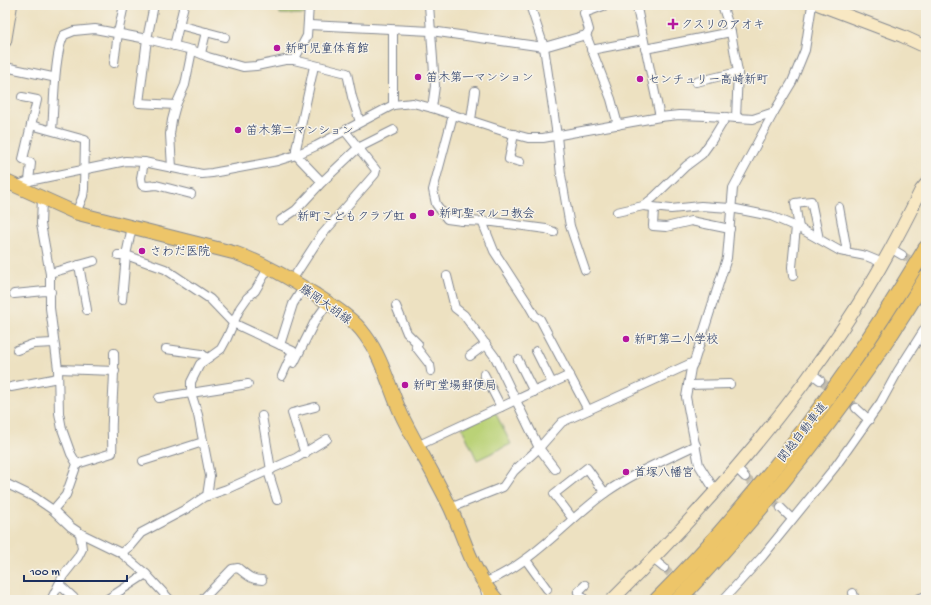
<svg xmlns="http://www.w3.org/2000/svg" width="931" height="605" viewBox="0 0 931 605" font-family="'Gochi Hand','Klee One',sans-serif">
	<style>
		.green { fill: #bad277; stroke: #6a806a }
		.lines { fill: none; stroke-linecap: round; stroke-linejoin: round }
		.street-tunnel { stroke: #c3bdad; stroke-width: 8; stroke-dasharray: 8 4; stroke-linecap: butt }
		.street-casing { stroke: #848890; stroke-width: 10 }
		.secondary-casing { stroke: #848890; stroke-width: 14 }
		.primary-casing { stroke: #848890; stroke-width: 15 }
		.highway-casing { stroke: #848890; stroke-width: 17 }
		.street { stroke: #fff; stroke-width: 8 }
		.secondary { stroke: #f8e8c3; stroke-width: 12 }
		.primary { stroke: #edc569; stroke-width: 13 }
		.highway { stroke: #edc569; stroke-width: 15 }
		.poi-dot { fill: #b5179e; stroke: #f7f3e8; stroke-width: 1.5 }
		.labels { text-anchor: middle; stroke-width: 3; stroke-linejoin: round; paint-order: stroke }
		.poi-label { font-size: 12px; fill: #1b2f5e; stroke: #f7f3e8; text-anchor: start }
		.street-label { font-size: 12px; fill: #1b2f5e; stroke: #f7f3e8 }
	</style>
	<rect width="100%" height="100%" fill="#f7f3e8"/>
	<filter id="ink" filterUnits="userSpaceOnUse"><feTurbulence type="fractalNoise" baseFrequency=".025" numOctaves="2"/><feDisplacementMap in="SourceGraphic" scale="8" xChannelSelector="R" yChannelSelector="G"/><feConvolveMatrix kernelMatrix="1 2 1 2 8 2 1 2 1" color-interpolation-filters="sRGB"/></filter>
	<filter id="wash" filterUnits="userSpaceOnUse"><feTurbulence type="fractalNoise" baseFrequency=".012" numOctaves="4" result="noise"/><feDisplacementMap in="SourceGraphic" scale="16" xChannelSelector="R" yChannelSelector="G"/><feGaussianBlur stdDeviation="0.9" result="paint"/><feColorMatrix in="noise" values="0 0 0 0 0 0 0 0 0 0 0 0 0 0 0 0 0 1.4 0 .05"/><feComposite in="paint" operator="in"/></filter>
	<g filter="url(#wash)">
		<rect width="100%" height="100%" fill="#ede1c1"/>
		<g class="green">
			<path d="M277,5H305V14H280V8L277,7Z"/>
			<path d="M495,412L511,444L477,460L462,428Z"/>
		</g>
	</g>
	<g filter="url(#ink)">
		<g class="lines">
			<g class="street-tunnel">
				<path d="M902,255L926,269"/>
				<path d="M820,380L856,408"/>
				<path d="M745,477L781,508"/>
				<path d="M664,568L697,600"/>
			</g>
			<defs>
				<g id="street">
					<path d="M154,5L147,39L139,103L176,105"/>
					<path d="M429,5L435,86L432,108"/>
					<path d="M530,5L544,47L557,136L561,175L570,226L585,270"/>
					<path d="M637,5V8L660,117"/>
					<path d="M722,5L731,32L738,72L736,118"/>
					<path d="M179,25L225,37"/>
					<path d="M309,25L431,31L544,47L586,35L589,30L584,13L606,5"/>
					<path d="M393,30V105"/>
					<path d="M586,35L611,99L618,125"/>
					<path d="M174,46L184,5"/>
					<path d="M645,49L731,32"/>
					<path d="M591,50L643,40"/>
					<path d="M201,53L206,32"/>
					<path d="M294,60L307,36L309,5"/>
					<path d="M114,63L118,33L124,5"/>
					<path d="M314,66L296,149V155L322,182"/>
					<path d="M5,67L52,77"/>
					<path d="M696,82L738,72"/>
					<path d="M22,97L37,100L23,159L31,163L29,181"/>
					<path d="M453,115L433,190L436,204L447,219L462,221L493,222L546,229L554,232"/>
					<path d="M471,120L475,91"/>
					<path d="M31,125L85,140L84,189L83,196L76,213"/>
					<path d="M52,130C54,107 54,53 64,35L74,31L95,29L147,39L192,50L208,57L243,67L256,66L285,60H294L347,73L352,97L360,122"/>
					<path d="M514,134L509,159L520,162"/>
					<path d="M144,162L141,178L142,185L147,186L156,185L191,194"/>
					<path d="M172,168L170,134L172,120L176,105L185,85L192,50"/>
					<path d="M16,186L29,181L126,161L144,162L202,174L212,173L277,161L296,155L316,146L393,105L413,103L432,108L509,133L528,138H543L660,117L679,115L707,116L753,119L774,112L792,82L805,50L812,5"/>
					<path d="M42,198L41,224L50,274V308L58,369L59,413L62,429L71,454L77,464L66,495L53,510"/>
					<path d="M643,206L671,209L701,206L715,207L731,208L771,216L799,228L840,251L866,256L883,263"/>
					<path d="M839,207L846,246L845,252"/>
					<path d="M654,208L653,226L666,227L691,221L730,229"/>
					<path d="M617,212L643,206L654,197L686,166L702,154L712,140L726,117"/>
					<path d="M281,220L296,210L322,182L358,148L394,130"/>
					<path d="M482,221L494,251L527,302L535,316L540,319L588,410"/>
					<path d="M799,228L795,203L811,201L819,239"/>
					<path d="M892,249L902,255"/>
					<path d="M118,255H126L165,269L210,299L233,323L293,351L282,376"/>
					<path d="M79,265L87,310"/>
					<path d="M50,273L94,261"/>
					<path d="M447,276L455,308L464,315L495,357L539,448L555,469"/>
					<path d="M793,276L792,267L796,227"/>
					<path d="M292,280L320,237L375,174L376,170L345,131"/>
					<path d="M14,294L45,291L51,292"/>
					<path d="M122,300L126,255L132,227"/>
					<path d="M396,306L407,333L418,344"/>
					<path d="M280,345L293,304L303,288"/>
					<path d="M416,347L430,365L431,371"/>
					<path d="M166,349L202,354L207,358"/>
					<path d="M17,350L33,344L54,343"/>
					<path d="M536,351L552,383"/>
					<path d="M470,356L486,344"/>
					<path d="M518,360L534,392"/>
					<path d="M294,363L315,321L328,303"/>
					<path d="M58,369L115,371"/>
					<path d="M811,373L820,380"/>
					<path d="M484,374L501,407"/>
					<path d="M688,385L730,384"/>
					<path d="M11,387L58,378"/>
					<path d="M159,398L248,384"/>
					<path d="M856,408L869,420"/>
					<path d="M262,416L271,470"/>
					<path d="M417,446L570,375"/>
					<path d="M305,454L292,413L315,407"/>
					<path d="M143,461L203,442"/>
					<path d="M77,464L112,453C113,442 111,432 112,421C112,398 115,376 114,353"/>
					<path d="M736,468L745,477"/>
					<path d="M268,471L277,500"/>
					<path d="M5,483L34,497L53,510L71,527L80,533L121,553L146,574L170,600"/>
					<path d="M716,492L699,465L686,397L691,368L694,362L727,258L733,188L774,112"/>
					<path d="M207,496L210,476L198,415L191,393V382L200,364L221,349L227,338L240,308L247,298L255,291L269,267"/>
					<path d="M450,508L503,487L514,471L539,448L562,422L694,362"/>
					<path d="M781,508L792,519"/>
					<path d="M573,519L554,494L587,468L605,493"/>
					<path d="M121,553L130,546L141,533L188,508L204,497L227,489L296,458L327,439"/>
					<path d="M653,559L664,568"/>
					<path d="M526,560L547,589"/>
					<path d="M60,585L76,600"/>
					<path d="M585,585L578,592L585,600"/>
					<path d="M853,593L855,600"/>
					<path d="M51,600L63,576L78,557L82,549L80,533"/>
					<path d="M106,600L146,574"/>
					<path d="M202,600L232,569L238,568C247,575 251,580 262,580"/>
					<path d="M488,600L483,583C531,565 564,523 605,493C633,473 665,460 696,445"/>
					<path d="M723,600L762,557L835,467L881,402L898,371L926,327"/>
					<path d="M915,600L926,596"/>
				</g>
				<g id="secondary">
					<path d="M820,5L902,36L926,47"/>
					<path d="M5,41L11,5"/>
					<path d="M612,600C697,516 778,426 844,326C873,283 898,237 921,190L926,184"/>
				</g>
				<path id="primary" d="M5,181L76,213L235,253C264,263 290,279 316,295C333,306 353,318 365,335C384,360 390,392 404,420C419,450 437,479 451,509C465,540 473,574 497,600"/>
				<g id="highway">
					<path d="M657,600C762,495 850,375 926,248"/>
					<path d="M678,600C772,501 856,395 926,278"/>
				</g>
			</defs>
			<use href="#street" class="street-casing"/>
			<use href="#secondary" class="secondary-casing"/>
			<use href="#primary" class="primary-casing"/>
			<use href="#highway" class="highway-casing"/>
			<use href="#street" class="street"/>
			<use href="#secondary" class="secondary"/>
			<use href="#primary" class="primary"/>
			<use href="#highway" class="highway"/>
		</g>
	</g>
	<g class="poi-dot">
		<path d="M671 18h4v4h4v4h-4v4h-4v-4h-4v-4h4z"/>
		<circle cx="277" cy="48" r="4"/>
		<circle cx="418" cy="77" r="4"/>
		<circle cx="640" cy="79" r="4"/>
		<circle cx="238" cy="130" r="4"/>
		<circle cx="431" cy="213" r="4"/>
		<circle cx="413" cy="216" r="4"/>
		<circle cx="142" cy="251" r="4"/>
		<circle cx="626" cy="339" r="4"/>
		<circle cx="405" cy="385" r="4"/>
		<circle cx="626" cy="472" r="4"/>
	</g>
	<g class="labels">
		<g class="poi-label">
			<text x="681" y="28">クスリのアオキ</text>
			<text x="285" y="52">新町児童体育館</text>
			<text x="426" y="81">笛木第一マンション</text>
			<text x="648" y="83">センチュリー高崎新町</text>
			<text x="246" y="134">笛木第二マンション</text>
			<text x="439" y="217">新町聖マルコ教会</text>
			<text x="405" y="220" text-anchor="end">新町こどもクラブ虹</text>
			<text x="150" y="255">さわだ医院</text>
			<text x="634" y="343">新町第二小学校</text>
			<text x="413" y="389">新町堂場郵便局</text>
			<text x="634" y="476">首塚八幡宮</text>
		</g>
		<g class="street-label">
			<text transform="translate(326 304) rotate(35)" y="4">藤岡大胡線</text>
			<text transform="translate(802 432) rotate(-52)" y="4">関越自動車道</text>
		</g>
	</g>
	<rect width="931" height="605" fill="none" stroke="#f7f3e8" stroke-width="20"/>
	<path d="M24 575v6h103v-6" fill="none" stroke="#1b2f5e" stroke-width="2"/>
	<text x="30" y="575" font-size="12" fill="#1b2f5e" stroke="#f7f3e8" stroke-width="3" paint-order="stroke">100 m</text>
</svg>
